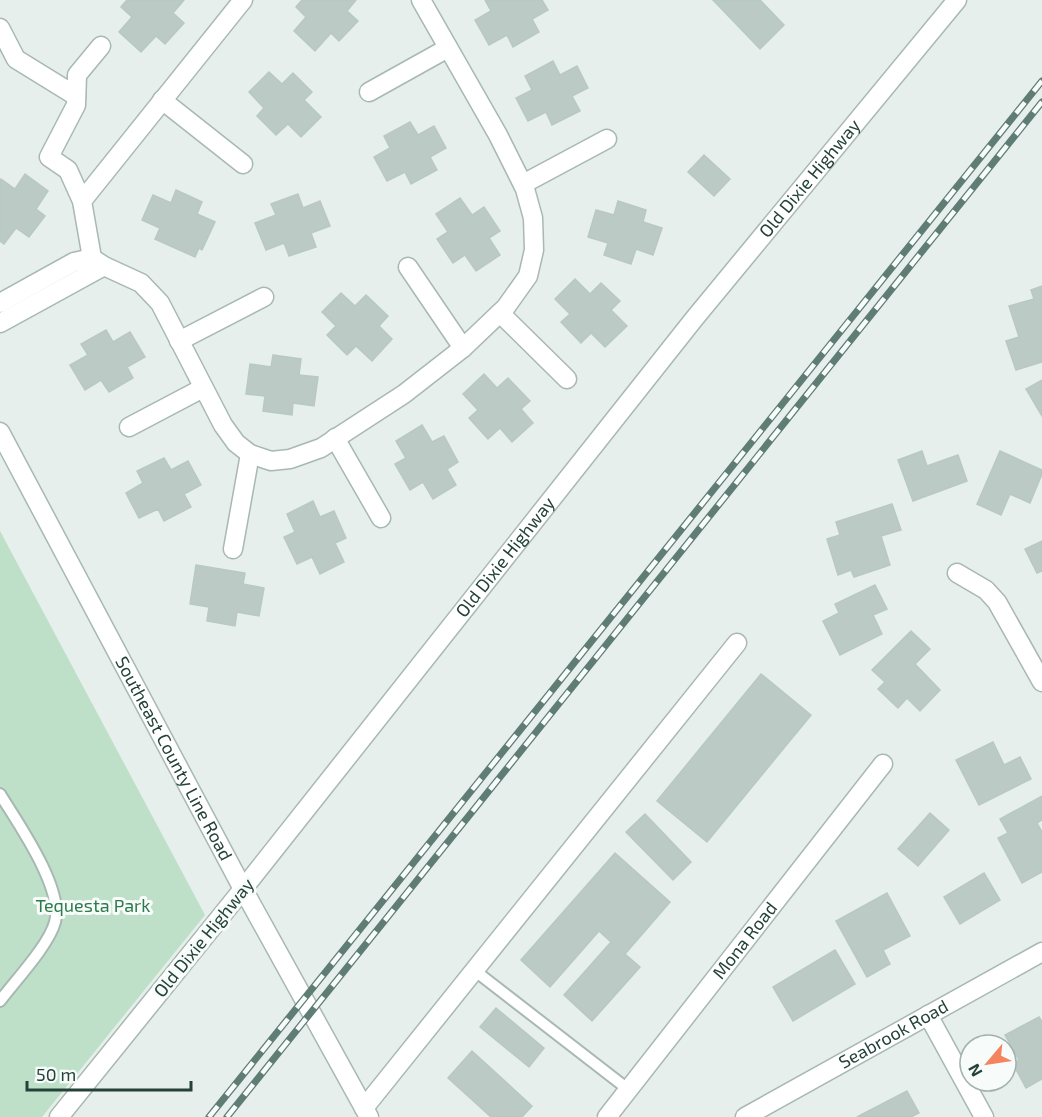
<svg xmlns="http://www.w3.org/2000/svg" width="1042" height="1117" viewBox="0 0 1042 1117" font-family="'Exo 2',sans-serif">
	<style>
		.green { fill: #bfe0c8 }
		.building { fill: #bbcac4; stroke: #b8c9c2; stroke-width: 1.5 }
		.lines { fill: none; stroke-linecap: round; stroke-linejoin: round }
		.service-casing { stroke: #a8b8b2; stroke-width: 14 }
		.minor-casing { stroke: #a8b8b2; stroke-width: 21 }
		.tertiary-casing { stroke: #a8b8b2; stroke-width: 21 }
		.service { stroke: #fff; stroke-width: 10 }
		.minor { stroke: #fff; stroke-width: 18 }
		.tertiary { stroke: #fff; stroke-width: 18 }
		.rail-casing { stroke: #5f7d75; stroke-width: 7 }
		.rail { stroke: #f7fbf9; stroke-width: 4.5; stroke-dasharray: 14; stroke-linecap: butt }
		.labels { text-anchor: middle; stroke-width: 6; stroke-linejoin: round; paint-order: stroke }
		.street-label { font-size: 18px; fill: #24423a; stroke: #f7fbf9 }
		.park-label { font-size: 18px; fill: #2d7a4b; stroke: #f7fbf9 }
	</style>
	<rect width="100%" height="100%" fill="#e6efeb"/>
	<path class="green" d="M0,531L205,915L42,1117H0Z"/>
	<g class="building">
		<path d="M127,0H184L173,13L184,23L165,44L156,36L141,52L119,32L132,17L121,7Z"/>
		<path d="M302,0H356L347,11L358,21L339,41L331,33L315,51L294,31L306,17L296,7Z"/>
		<path d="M485,0H542L548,10L532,19L539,32L513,47L507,35L489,45L475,20L491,11Z"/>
		<path d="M713,0H760L784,25L760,49Z"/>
		<path d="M553,61L560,75L577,66L588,88L572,96L580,111L552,125L546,112L528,121L516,98L532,90L525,76Z"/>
		<path d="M269,72L282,84L293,73L312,92L304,100L321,117L301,137L288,124L276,135L257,116L264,108L249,92Z"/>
		<path d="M410,122L418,135L434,126L446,148L430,157L437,170L411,184L405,172L387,181L374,157L390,148L384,136Z"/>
		<path d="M704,155L730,179L714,196L688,172Z"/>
		<path d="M25,174L48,191L36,209L45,216L29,237L16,228L4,244L0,241V181L1,179L15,189Z"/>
		<path d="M176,190L202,202L197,214L215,222L202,250L199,248L195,257L155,239L160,228L142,220L153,195L171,203Z"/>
		<path d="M298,194L303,208L320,201L330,226L311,233L316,247L289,256L284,243L266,250L255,223L276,215L271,204Z"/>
		<path d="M460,198L472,215L484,207L500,231L489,238L500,255L476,271L465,255L453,263L437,239L448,232L436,214Z"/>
		<path d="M618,201L646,210L643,222L662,228L653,255L636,249L631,264L604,255L608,243L588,237L596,210L614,215Z"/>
		<path d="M575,279L590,294L601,283L620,301L611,310L627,326L605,347L591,333L581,343L561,322L570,314L555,299Z"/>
		<path d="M1042,286V362L1016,370L1006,341L1019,337L1009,306L1034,299L1031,290Z"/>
		<path d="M341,293L355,306L366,295L388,316L379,326L392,339L372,361L356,346L347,355L327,335L336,326L322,312Z"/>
		<path d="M106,330L113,342L130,332L145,357L127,367L133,378L109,392L101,380L85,390L70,365L88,355L81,344Z"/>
		<path d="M273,355L301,359L299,375L318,377L314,406L293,403L292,415L263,411L265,396L246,394L250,364L271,367Z"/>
		<path d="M484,374L497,388L508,378L530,401L521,409L533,423L512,442L500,428L488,439L469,418L478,410L463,394Z"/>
		<path d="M1042,380V416L1026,389Z"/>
		<path d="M422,425L432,442L444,436L458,462L447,469L456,485L433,499L423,482L410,490L395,464L406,458L396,441Z"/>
		<path d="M922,451L927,466L958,455L967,481L913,501L898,460Z"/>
		<path d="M1000,451L1042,470V474L1030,503L1010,494L1001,515L977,504Z"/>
		<path d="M164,458L171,470L188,461L201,485L184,494L191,507L164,521L158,509L139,518L126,493L143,483L137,471Z"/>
		<path d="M313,501L320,517L334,511L346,538L335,543L344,562L320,574L312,557L297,564L284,537L295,532L287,514Z"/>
		<path d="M892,504L901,530L881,536L890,565L854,577L851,570L838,575L827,539L840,535L836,522Z"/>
		<path d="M1042,541V571L1037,573L1025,549Z"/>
		<path d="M196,565L245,573L243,584L264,588L259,616L237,612L235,626L207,621L209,607L190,604Z"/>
		<path d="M875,585L887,609L873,615L882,634L840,655L823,621L839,613L835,604Z"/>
		<path d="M911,631L930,649L915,664L940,690L920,711L907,698L898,708L878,689L885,682L872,670Z"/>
		<path d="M761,674L811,715L707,842L657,801Z"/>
		<path d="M993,742L1004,765L1020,757L1031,779L979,805L956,760Z"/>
		<path d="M1042,796V820L1037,823L1042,832V872L1022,883L998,838L1008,833L1000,819Z"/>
		<path d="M930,813L949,830L918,866L898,849Z"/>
		<path d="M645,814L691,862L673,880L626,832Z"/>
		<path d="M615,853L670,902L625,954L640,967L592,1021L564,995L611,942L599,931L550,987L521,960Z"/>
		<path d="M984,873L1000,900L960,924L944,897Z"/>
		<path d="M887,893L910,936L883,950L890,964L867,977L836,921Z"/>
		<path d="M835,950L855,984L793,1021L773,987Z"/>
		<path d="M496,1008L544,1048L529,1067L480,1027Z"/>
		<path d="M1039,1017L1042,1022V1079L1026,1088L1013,1064L1019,1060L1005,1035Z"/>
		<path d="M472,1051L532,1106L522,1117H491L448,1078Z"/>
		<path d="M907,1091L919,1113L911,1117H857Z"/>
	</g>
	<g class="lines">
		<defs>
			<g id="service">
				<path d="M0,794C17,822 64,888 55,922C49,945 15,981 0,1001"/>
				<path d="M474,970L629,1090"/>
			</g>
			<g id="minor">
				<path d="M0,28L16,59L76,96"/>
				<path d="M101,46L77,75L76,105L49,157L68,170L82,201L92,258L104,266L141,283L160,303L223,425L236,443L250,454L271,461L290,459L321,448L404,394L463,348L506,307L528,276L534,250L533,218L525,189L498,135L421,0"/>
				<path d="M369,92L448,48"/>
				<path d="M162,100L243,164"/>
				<path d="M523,184L607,139"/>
				<path d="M82,201L243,0"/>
				<path d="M408,267L463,348"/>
				<path d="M0,303L74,262L92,258"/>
				<path d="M500,313L567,379"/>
				<path d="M0,323L104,266"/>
				<path d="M179,341L264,297"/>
				<path d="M129,427L203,388"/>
				<path d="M335,438L381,518"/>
				<path d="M233,549L250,454"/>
				<path d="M957,573L986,590L997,602L1042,682"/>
				<path d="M928,1015L984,1117"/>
				<path d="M364,1108L737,643"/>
				<path d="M59,1117L243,889"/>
				<path id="s1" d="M607,1117L883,764"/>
				<path id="s2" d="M745,1117L1042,952"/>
			</g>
			<g id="tertiary">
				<path id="s3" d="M0,432L243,889L369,1117"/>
				<path id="s4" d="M243,889L694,319L957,0"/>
			</g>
		</defs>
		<use href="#service" class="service-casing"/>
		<use href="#minor" class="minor-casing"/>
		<use href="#tertiary" class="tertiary-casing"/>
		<use href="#service" class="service"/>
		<use href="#minor" class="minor"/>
		<use href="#tertiary" class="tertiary"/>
		<defs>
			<g id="rail">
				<path d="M209,1117L1042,81"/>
				<path d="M227,1117L1042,102"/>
			</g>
		</defs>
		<use href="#rail" class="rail-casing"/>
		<use href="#rail" class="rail"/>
	</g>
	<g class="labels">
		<g class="street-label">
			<text dy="6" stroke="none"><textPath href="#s4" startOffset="909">Old Dixie Highway</textPath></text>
			<text dy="6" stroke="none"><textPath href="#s4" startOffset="423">Old Dixie Highway</textPath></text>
			<text dy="6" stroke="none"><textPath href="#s3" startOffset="370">Southeast County Line Road</textPath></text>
			<text transform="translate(204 938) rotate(-51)" y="6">Old Dixie Highway</text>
			<text dy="6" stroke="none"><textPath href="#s1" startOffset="224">Mona Road</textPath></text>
			<text dy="6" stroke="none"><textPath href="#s2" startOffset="170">Seabrook Road</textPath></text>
		</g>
		<g class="park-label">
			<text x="93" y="912">Tequesta Park</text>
		</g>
	</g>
	<g transform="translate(988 1063) rotate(241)"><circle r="28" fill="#f7fbf9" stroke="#a3b1ad" stroke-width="1.5"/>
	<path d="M0-4.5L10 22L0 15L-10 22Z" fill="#f4845f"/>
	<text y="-9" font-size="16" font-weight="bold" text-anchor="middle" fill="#24423a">N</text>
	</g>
	<path d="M27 1081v9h164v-9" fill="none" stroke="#24423a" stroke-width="3"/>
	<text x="36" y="1081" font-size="18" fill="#24423a" stroke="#f7fbf9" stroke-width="4.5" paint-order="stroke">50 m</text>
</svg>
